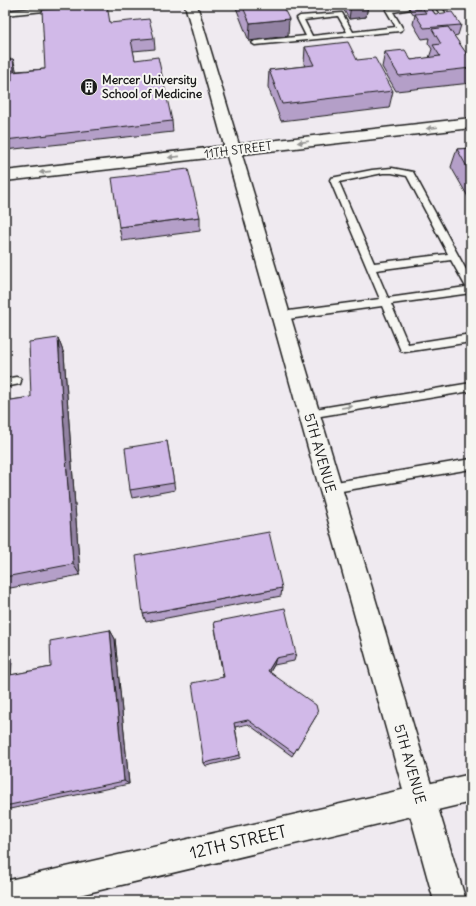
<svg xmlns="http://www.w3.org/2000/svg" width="476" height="906" viewBox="0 0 476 906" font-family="Delius,sans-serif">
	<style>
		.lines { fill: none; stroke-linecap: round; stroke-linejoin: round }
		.service-casing { stroke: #1c1c1c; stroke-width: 3 }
		.minor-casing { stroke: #1c1c1c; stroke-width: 3 }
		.tertiary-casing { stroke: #1c1c1c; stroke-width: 3 }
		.secondary-casing { stroke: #1c1c1c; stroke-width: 3 }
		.service { fill: #f6f6f2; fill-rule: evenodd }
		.minor { fill: #f6f6f2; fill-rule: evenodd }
		.tertiary { fill: #f6f6f2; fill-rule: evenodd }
		.secondary { fill: #f6f6f2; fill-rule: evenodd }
		.wall { fill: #b49fc8; stroke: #1c1c1c }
		.shaded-wall { fill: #9282a2; stroke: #1c1c1c }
		.building { fill: #d1b9e8; stroke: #1c1c1c }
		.oneway { fill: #949492 }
		.labels { text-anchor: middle; stroke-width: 4; stroke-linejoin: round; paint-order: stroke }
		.far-poi-label { font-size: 12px; font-weight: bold; fill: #1c1c1c; stroke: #f6f6f2; text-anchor: start }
		.far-street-label { font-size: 12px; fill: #1c1c1c; stroke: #f6f6f2 }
		.street-label { font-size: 14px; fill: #1c1c1c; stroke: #f6f6f2 }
		.near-street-label { font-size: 17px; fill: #1c1c1c; stroke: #f6f6f2 }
	</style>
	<rect width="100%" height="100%" fill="#efeaf0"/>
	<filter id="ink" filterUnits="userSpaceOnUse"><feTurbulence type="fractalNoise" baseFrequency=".025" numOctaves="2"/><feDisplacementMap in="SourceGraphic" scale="8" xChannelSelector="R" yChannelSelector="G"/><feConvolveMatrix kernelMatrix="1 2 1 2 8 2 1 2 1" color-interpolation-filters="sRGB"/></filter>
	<g filter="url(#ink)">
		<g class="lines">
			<defs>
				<g id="service">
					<path d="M64,5H86L83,7L5,15V11Z"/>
					<path d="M434,5H440L448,17L447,18H443Z"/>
					<path d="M409,6L411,7V9L393,12L403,29L400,31L255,45L252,43L255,41L306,36L297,18L300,16L342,13L353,32L396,27L386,10L389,8ZM338,16L347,32L312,36L304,20Z"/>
					<path d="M392,168L413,172L471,279V293L391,304L408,344L471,334V342L405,352L401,351L382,306L281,320L276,316L281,312L380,299L330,180L331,178L372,170ZM383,173H392L407,176L448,254L374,263L339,182ZM451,260L466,287L388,298L376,270Z"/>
					<path d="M16,377L20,378L21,381L20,384L5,387V379Z"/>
					<path d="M471,383V391L309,418L305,417L304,414L305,411L309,410Z"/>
					<path d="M471,459V469L330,493L326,492L324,488L326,484L330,483Z"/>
				</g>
				<path id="minor" d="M471,774V802L54,901H5V881Z"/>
				<path id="tertiary" d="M185,5H197L466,901H434Z"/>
				<path id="secondary" d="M471,118V128L5,181V171Z"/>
			</defs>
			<use href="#service" class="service-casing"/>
			<use href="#minor" class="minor-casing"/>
			<use href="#tertiary" class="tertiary-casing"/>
			<use href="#secondary" class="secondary-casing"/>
			<use href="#service" class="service"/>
			<use href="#minor" class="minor"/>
			<use href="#tertiary" class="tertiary"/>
			<use href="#secondary" class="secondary"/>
		</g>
		<g class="wall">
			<path d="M235,5H312L283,8L288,36L249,41Z"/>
			<path d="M341,5H368L366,17L349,19Z"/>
			<path d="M407,5H430L435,14L461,25L458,35L454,36L471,60V83L396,91L382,67L385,52L411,60L429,58L432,49L428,43L429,38L422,39L413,24L415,15H414Z"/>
			<path d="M110,23L154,38L155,49L133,51L135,60L172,121L173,132L5,150V60L13,59L16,71L45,69Z"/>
			<path d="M305,47L357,60L393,91L389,108L281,121L268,87L269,70L305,66L304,64Z"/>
			<path d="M471,148V202L451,167L457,149Z"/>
			<path d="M200,217V231L122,241L119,227Z"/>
			<path d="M58,338L64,354L80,575L5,589V401L31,397Z"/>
			<path d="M167,441L175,490L132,498L130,490Z"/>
			<path d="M282,588L281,596L146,622L143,614Z"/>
			<path d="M214,622L296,654L294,661L274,665L270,672L318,713L292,756L248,724L235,727L240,755V758L206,766L204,763L223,677Z"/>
			<path d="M110,630L115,639L129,784L5,810V653L12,658L11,675L51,667Z"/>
		</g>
		<g class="shaded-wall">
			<path d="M275,5H312L274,9Z"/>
			<path d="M351,5H368L366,17L349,19Z"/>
			<path d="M289,19L288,36L249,41L250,23Z"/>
			<path d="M13,59L16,69L17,81L14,70Z"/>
			<path d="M58,338L64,354L80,575L73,564Z"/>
			<path d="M110,630L115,639L129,784L124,781Z"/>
			<path d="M5,653L12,658L11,684L5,679Z"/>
			<path d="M276,658L274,665L267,677L268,671Z"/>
		</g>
		<g class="building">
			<path d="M101,5H107L110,23L149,19L154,38L131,40L135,60L158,57L172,121L5,140V82L12,81V72L45,69L42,10Z"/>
			<path d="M242,5H282L289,19L250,23Z"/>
			<path d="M412,5H430L432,8H431L429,6H421V9H415Z"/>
			<path d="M421,6H429L435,14L452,12L461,25L424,28L415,14L426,13Z"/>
			<path d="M448,27L471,60V68L399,76L385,52L405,50L411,60L440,56L433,45L441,44L432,29Z"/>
			<path d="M348,42L357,60L375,58L393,91L282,104L269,70L314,65L305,47Z"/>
			<path d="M13,59L14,70L5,71V60Z"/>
			<path d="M471,148V174L457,149Z"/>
			<path d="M188,169L200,217L119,227L112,178Z"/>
			<path d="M58,338L73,564L5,577V401L31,397L29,342Z"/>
			<path d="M167,441L174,483L130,490L125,448Z"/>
			<path d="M269,532L282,588L143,614L136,556Z"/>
			<path d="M285,608L296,654L276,658L268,671L316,705L318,713L294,753L248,720L234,723L240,755L204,763L192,683L224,677L214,622Z"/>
			<path d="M110,630L124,781L5,806V676L51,667L50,641Z"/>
		</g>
		<defs><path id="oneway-solid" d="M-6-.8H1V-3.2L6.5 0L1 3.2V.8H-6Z"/></defs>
		<g class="oneway">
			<use href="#oneway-solid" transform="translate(432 128) rotate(173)"/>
			<use href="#oneway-solid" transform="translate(303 142) rotate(173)"/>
			<use href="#oneway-solid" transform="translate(174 157) rotate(174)"/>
			<use href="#oneway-solid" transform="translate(45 172) rotate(174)"/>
			<use href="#oneway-solid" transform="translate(347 407) rotate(-9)"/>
		</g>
	</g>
	<defs>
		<symbol id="building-disc" viewBox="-11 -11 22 22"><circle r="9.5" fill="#1c1c1c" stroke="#f6f6f2"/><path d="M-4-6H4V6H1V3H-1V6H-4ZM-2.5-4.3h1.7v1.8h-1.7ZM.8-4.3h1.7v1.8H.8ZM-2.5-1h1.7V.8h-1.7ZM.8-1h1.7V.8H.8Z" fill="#fff"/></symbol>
	</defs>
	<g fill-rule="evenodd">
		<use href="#building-disc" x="79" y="77" width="20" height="20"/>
	</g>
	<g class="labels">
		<g class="far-poi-label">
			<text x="102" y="84">Mercer University<tspan x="102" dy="14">School of Medicine</tspan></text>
		</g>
		<g class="far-street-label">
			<text transform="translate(238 150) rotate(-7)" y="4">11TH STREET</text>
		</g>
		<g class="street-label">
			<text transform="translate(320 453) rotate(74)" y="5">5TH AVENUE</text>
			<text transform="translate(410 764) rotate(74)" y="5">5TH AVENUE</text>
		</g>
		<g class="near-street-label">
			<text transform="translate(238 842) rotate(-13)" y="6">12TH STREET</text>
		</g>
	</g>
	<rect width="476" height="906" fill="none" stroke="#f6f6f2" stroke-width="20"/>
	<rect x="10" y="10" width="456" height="886" fill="none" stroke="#1c1c1c" stroke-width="1.5" filter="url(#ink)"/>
</svg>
